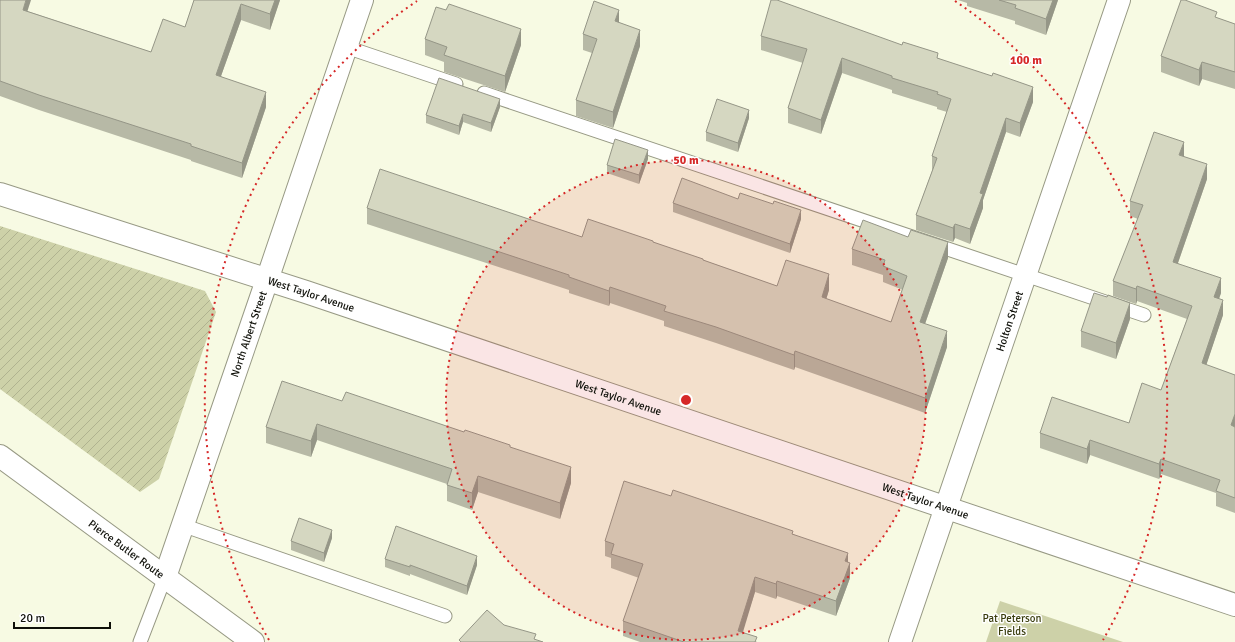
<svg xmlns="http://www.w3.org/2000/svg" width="1235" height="642" viewBox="0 0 1235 642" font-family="Signika,sans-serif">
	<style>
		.park { fill: #cdd1a8 }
		.garden { fill: url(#garden-furrows) }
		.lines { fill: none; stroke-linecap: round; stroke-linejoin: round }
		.service-casing { stroke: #979984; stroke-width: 15 }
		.minor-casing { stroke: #979984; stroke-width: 24 }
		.secondary-casing { stroke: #979984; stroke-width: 24 }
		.service { stroke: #fff; stroke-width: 13 }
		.minor { stroke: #fff; stroke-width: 22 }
		.secondary { stroke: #fff; stroke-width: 22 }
		.wall { fill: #b7b9a6 }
		.shaded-wall { fill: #959687 }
		.building { fill: #d5d7c1; stroke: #959687 }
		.ring { fill: none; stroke: #d62828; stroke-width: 2; stroke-dasharray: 2 4 }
		.labels { text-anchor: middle; stroke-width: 3; stroke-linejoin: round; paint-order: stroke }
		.street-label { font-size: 11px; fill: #0e0f08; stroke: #fff }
		.park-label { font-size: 11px; fill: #393c0d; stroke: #fff }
		.centre { fill: #d62828; stroke: #fff; stroke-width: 2 }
		.ring-label { font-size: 12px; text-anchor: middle; font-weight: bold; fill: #d62828; stroke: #fff; stroke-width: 3; stroke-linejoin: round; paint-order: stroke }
	</style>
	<defs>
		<pattern id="garden-furrows" width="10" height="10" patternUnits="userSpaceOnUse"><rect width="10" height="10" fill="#cdd1a8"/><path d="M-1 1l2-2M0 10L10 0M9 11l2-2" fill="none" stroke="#afb28f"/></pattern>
	</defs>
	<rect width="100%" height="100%" fill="#f7fae3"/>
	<path class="park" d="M1000,601L1123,642H986Z"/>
	<path class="garden" d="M0,226L205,291L216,312L159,479L140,492L0,389Z"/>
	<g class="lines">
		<defs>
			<g id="service">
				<path d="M346,47L456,84"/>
				<path d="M484,93L1144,315"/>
				<path d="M182,525L445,616"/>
				<path d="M140,642L165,577"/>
			</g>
			<g id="minor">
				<path id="s1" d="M0,194L306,292L1235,605"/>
				<path id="s2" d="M165,577L267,280L362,0"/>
				<path id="s3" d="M900,642L1119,0"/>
			</g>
			<g id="secondary">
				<path id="s4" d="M0,456L253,642"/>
			</g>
		</defs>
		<use href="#service" class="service-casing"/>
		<use href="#minor" class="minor-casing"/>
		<use href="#secondary" class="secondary-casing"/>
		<use href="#service" class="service"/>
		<use href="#minor" class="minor"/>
		<use href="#secondary" class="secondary"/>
	</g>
	<g class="wall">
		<path d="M0,0L27,11L151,52L185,27L194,0H280L270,30L241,20L221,76L266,107L242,178L191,161V160L39,110L0,96Z"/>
		<path d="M958,0H1058L1046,35L1015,24V21L967,6V3Z"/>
		<path d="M1217,18L1235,24V89L1202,79L1199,86L1161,72V56Z"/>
		<path d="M619,22L640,46L613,128L576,116V100L592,53L583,50V34Z"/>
		<path d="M761,36L938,58L1033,102L1020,137L1006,132L983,200V208L970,244L955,238L953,242L916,230V215L932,171V156L947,112L937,109V107L892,93V90L842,73L821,134L788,123V108L803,63L761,50Z"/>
		<path d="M425,39L521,45L505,92L444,72V62L425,55Z"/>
		<path d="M500,107L491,132L463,122L459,135L426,123V115Z"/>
		<path d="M749,118L738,152L706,141V132Z"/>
		<path d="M1184,156L1207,179L1178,263L1221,293L1219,299L1223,315L1206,365L1235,375V513L1216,506V493L1161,474L1159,479L1090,455L1087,464L1040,448V433L1129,423L1161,390L1187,319L1137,301L1136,304L1113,296V281L1138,219L1130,216V201Z"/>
		<path d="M648,159L639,184L607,173V165Z"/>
		<path d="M738,199L801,219L790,253L673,212V203Z"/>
		<path d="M367,208L582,237L653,242L703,260L777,286L829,290L826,299L891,322L903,290L883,282V275L852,265V249L948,258L925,324L947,347L925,413L795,367L794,370L716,343L664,326V321L610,303L609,306L569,293V290L367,224Z"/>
		<path d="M1107,297L1130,319L1116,359L1081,347V331Z"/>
		<path d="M342,401L510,448L571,483L560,519L478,492L472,510L447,501V484L317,440L311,457L266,443V427Z"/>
		<path d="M793,534L848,562L850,578L836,616L777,596L776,599L755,592L742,632L757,642H640L623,636V621L639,578L611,568V558L605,556V541Z"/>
		<path d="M332,538L324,562L291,550V541Z"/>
		<path d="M385,559L477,565L467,595L410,574V576L385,567Z"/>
	</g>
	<g class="shaded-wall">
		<path d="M26,0H31L23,25V10Z"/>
		<path d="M275,0H280L270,30V14Z"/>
		<path d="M1053,0H1058L1046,35V19Z"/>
		<path d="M241,4V20L216,90V75Z"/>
		<path d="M619,10V26L615,21Z"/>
		<path d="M521,29V45L505,92V76Z"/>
		<path d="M640,30V46L613,128V112Z"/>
		<path d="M842,58V73L821,134V120Z"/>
		<path d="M1202,62V79L1199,86V70Z"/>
		<path d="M1033,87V102L1020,137V123Z"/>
		<path d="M266,92V107L242,178V163Z"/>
		<path d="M500,99V107L491,132V123Z"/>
		<path d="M749,110V118L738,152V143Z"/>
		<path d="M463,114V122L459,135V126Z"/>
		<path d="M1006,118V132L983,200V208L970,244V229L980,193Z"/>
		<path d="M1184,142V157L1179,155Z"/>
		<path d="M648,150V159L639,184V175Z"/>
		<path d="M1207,164V179L1173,277V262Z"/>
		<path d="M801,210V219L790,253V244Z"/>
		<path d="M955,224V238L953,242V228Z"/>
		<path d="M948,242V258L920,338V322Z"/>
		<path d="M829,274V290L822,313V297Z"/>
		<path d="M1221,278V293L1214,312V297Z"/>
		<path d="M1137,286V301L1136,304V289Z"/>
		<path d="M610,287V303L609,306V291Z"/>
		<path d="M1223,300V315L1202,378V363Z"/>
		<path d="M1130,303V319L1116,359V343Z"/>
		<path d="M947,331V347L925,413V398Z"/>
		<path d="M795,351V367L794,370V355Z"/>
		<path d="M1235,414V429L1231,425Z"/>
		<path d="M317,424V440L311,457V441Z"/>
		<path d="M1090,440V455L1087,464V449Z"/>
		<path d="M1161,459V474L1159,479V464Z"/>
		<path d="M571,467V483L560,519V503Z"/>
		<path d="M478,476V492L472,510V493Z"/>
		<path d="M332,530V538L324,562V553Z"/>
		<path d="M848,553V567L850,563V578L836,616V601L845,561Z"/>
		<path d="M477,556V565L467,595V586Z"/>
		<path d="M755,577V592L740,642L738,631Z"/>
		<path d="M777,581V596L776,599V584Z"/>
	</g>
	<g class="building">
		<path d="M0,0H26L23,10L151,52L163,19L185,27L194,0H275L270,14L241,4L216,75L266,92L242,163L191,146V144L39,95L0,81Z"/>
		<path d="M771,0H777L902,45L903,42L938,53L937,58L992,76L993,73L1033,87L1020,123L1006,118L980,193L983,194L970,229L955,224L953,228L916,215L937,158L932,156L951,99L937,94L938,92L892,78V76L842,58L821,120L788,108L807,49L761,36Z"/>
		<path d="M999,0H1053L1046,19L1015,8L1016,5Z"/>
		<path d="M1181,0H1185L1217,12L1215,17L1235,24V72L1202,62L1199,70L1161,56Z"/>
		<path d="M594,1L619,10L615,21L640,30L613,112L576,100L597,39L583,34Z"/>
		<path d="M449,4L521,29L505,76L444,55L447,47L425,39L436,7L446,10Z"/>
		<path d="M439,78L500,99L491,123L463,114L459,126L426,115Z"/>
		<path d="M717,99L749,110L738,143L706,132Z"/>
		<path d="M1154,132L1184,142L1179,155L1207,164L1173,262L1221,278L1214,297L1223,300L1202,363L1235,375V414L1231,425L1235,427V498L1216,491L1220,480L1161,459L1159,464L1090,440L1087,449L1040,433L1052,397L1129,423L1142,383L1161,390L1192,306L1137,286L1136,289L1113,281L1143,205L1130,201Z"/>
		<path d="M615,139L648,150L639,175L607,165Z"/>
		<path d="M380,169L582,237L588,219L653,241V242L703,259V260L777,286L786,260L829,274L822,297L891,322L907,276L883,266L885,260L852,249L863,220L908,237L911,230L948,242L920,322L947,331L925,398L795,351L794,355L716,327L664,311L666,306L610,287L609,291L569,277V275L367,208Z"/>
		<path d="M682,178L738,199L740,193L773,204L774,201L801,210L790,244L673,203Z"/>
		<path d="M1094,293L1107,297L1108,295L1130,303L1116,343L1081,331Z"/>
		<path d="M282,381L342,401L346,392L464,432L465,430L510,445V447L571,467L560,503L478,476L472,493L447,485L452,469L317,424L311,441L266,427Z"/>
		<path d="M624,481L671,496L673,490L793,531L792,534L848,553L845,561L850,563L836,601L777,581L776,584L755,577L738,631L757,637L755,642H684L623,621L643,564L611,554L614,544L605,541Z"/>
		<path d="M299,518L332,530L324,553L291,541Z"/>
		<path d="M396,526L477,556L467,586L410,565V567L385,559Z"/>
		<path d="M487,610L504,625L536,634L534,639L543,642H461L459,640Z"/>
	</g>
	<circle cx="686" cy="400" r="240" fill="#d62828" fill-opacity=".12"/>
	<g class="ring">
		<circle cx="686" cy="400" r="240"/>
		<path d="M269 640A481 481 0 0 1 417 1M955 1A481 481 0 0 1 1103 640"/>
	</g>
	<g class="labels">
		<g class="street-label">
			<text dy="4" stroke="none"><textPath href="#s1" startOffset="327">West Taylor Avenue</textPath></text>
			<text dy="4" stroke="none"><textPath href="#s3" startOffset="339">Holton Street</textPath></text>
			<text dy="4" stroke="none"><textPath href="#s2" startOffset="257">North Albert Street</textPath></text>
			<text dy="4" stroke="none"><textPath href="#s1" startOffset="651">West Taylor Avenue</textPath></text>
			<text dy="4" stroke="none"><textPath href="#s1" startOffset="975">West Taylor Avenue</textPath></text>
			<text dy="4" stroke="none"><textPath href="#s4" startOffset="157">Pierce Butler Route</textPath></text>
		</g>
		<g class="park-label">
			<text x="1012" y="622">Pat Peterson<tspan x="1012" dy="13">Fields</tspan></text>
		</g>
	</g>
	<circle cx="686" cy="400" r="6" class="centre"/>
	<g class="ring-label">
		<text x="1026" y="64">100 m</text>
		<text x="686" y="164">50 m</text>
	</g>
	<path d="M14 622v6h96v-6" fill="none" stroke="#0e0f08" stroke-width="2"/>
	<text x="20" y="622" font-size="12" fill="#0e0f08" stroke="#ffffff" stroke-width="3" paint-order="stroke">20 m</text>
</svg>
